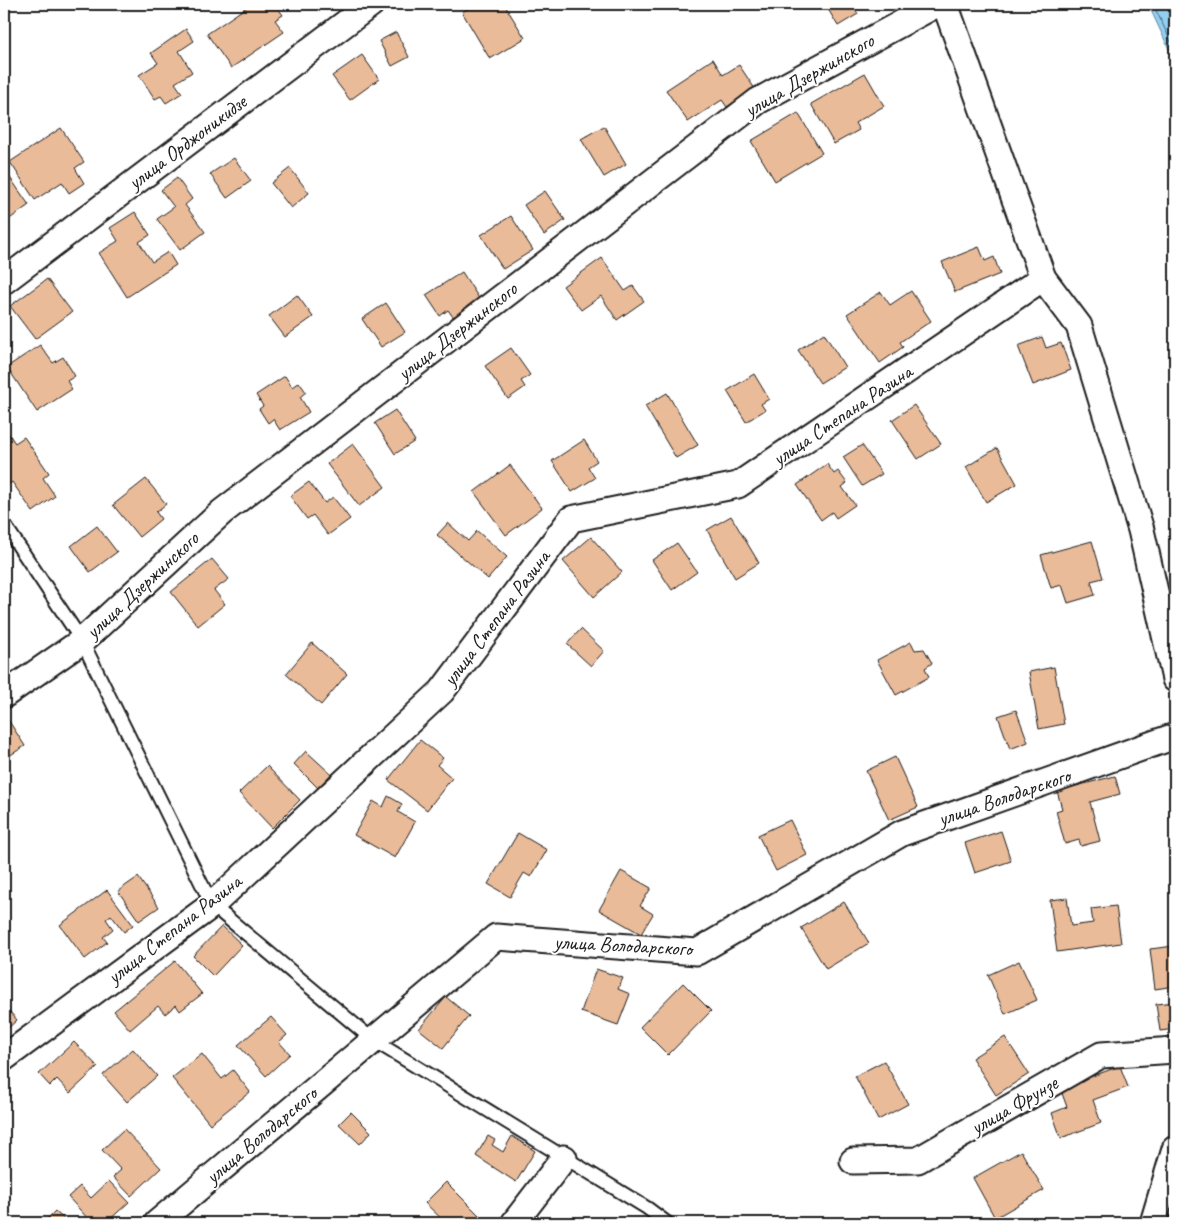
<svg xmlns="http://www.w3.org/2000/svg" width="1179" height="1227" viewBox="0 0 1179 1227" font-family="Caveat,sans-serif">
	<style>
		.water { fill: #92cff2; stroke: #63879c }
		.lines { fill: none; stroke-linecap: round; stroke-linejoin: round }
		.shore { stroke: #4b6472; stroke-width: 1 }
		.building { fill: #e9bb99; stroke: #1c1c1c }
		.lane-casing { stroke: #1c1c1c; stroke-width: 16 }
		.street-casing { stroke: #1c1c1c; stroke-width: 29 }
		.lane { stroke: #fff; stroke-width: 12 }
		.street { stroke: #fff; stroke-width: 25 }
		.labels { text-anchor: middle; stroke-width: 4; stroke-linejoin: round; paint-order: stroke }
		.street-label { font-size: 21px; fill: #1c1c1c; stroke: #fff }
	</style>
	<rect width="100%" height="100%" fill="#fff"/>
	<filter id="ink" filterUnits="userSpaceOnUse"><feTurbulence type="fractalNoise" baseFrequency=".02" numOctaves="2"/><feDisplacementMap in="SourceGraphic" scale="10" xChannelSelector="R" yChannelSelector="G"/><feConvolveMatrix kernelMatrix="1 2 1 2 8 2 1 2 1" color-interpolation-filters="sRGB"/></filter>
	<g filter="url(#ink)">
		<path class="water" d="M1148,4H1175V62Z"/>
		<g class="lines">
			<path class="shore" d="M1153,4L1175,50"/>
		</g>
		<g class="building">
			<path d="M251,4H275L283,15L275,20L284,32L231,68L207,34Z"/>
			<path d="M476,4H504L525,38L490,59L462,12Z"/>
			<path d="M825,4H852L858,14L838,26Z"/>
			<path d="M186,29L194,41L179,51L192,72L175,83L182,93L166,103L161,96L155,99L139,75L158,63L151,53Z"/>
			<path d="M396,32L409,57L392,66L379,41Z"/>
			<path d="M362,55L379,79L350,100L332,76Z"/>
			<path d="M713,59L723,75L739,65L755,89L727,107L722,100L688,122L666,90Z"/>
			<path d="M865,73L884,106L855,123L859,130L834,144L811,104Z"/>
			<path d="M798,113L822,153L775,181L751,141Z"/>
			<path d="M604,126L626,164L604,177L581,139Z"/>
			<path d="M61,128L84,162L75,168L84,183L69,193L62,182L35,200L10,162Z"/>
			<path d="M234,158L251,181L227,198L210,174Z"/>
			<path d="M290,168L309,193L291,208L271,183Z"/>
			<path d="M4,169L29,205L4,223Z"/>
			<path d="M177,178L192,199L185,205L205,232L180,250L157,219L174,207L161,190Z"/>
			<path d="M545,191L565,220L544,235L524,205Z"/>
			<path d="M135,212L150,235L139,242L152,262L168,252L176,265L127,297L99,253L118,241L110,228Z"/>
			<path d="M511,216L533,250L503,269L481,235Z"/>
			<path d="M979,247L985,261L994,257L1000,274L955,292L942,262Z"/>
			<path d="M602,258L625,291L633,286L644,301L617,320L601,296L581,310L563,286Z"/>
			<path d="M462,272L480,300L453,317L448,310L440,316L426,295Z"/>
			<path d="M47,279L72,312L35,339L10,306Z"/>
			<path d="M911,291L931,321L900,342L903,347L880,363L847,314L881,292L890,305Z"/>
			<path d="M297,295L313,317L285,337L269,316Z"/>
			<path d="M386,303L405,332L381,347L362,319Z"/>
			<path d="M824,333L845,367L820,383L798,350Z"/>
			<path d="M1042,337L1046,348L1061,343L1071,370L1033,385L1018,346Z"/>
			<path d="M40,345L53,363L63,357L75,376L67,381L72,389L37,412L7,367Z"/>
			<path d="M511,348L530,375L521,381L525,387L508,399L485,366Z"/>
			<path d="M754,374L769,399L761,404L765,410L746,422L727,391Z"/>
			<path d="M285,376L292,387L299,382L306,392L300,397L309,412L280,430L273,419L268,423L259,409L263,406L256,395Z"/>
			<path d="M667,393L698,445L676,458L645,406Z"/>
			<path d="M914,405L941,444L918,459L892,420Z"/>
			<path d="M395,410L415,441L395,454L375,423Z"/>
			<path d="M6,430L15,443L24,437L49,473L43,478L55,496L33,512L12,482L4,487V431Z"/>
			<path d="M584,440L597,461L588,467L595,478L572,492L552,461Z"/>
			<path d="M353,444L385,487L359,506L327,464Z"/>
			<path d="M862,445L882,474L862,486L843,457Z"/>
			<path d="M997,448L1017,484L986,502L966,467Z"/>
			<path d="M827,464L834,474L838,471L847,483L842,487L855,505L836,518L832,512L821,520L797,485Z"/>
			<path d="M510,465L542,508L506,535L474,492Z"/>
			<path d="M146,479L166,504L156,512L161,519L139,537L113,505Z"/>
			<path d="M309,482L325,503L333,497L350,519L328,535L313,515L307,519L290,496Z"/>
			<path d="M731,516L759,563L735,578L707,530Z"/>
			<path d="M448,523L468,541L477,531L507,557L488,579L437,535Z"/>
			<path d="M97,526L117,552L90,572L71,546Z"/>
			<path d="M591,537L622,572L594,597L563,561Z"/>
			<path d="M1092,541L1103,578L1091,581L1095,595L1068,603L1062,585L1051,588L1041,555Z"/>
			<path d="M677,543L697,572L672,590L652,560Z"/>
			<path d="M212,559L229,579L214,590L225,604L198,626L171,592Z"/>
			<path d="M581,629L604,651L591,666L567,644Z"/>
			<path d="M911,642L915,650L924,649L932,663L925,668L929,677L896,695L877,660Z"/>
			<path d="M312,643L347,674L321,705L286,674Z"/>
			<path d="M1054,667L1064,724L1039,729L1029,672Z"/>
			<path d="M1016,710L1028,742L1010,749L998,716Z"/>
			<path d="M5,715L25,746L4,759V716Z"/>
			<path d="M420,740L443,758L437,765L452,778L427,810L388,780Z"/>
			<path d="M306,751L331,774L318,788L294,764Z"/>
			<path d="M895,757L918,807L889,820L866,771Z"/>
			<path d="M267,766L300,800L272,828L239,793Z"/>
			<path d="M1115,776L1120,794L1090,802L1100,841L1081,846L1079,840L1065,844L1056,811L1062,809L1057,791Z"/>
			<path d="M388,796L402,804L398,812L415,822L395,858L354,835L373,801L383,807Z"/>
			<path d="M790,820L807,855L776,871L758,835Z"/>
			<path d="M1001,831L1011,861L975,873L965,843Z"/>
			<path d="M518,833L547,850L531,877L524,873L510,897L488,884Z"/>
			<path d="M621,871L651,888L640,906L653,914L641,934L599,910Z"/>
			<path d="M138,877L159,907L139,921L118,891Z"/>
			<path d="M107,890L133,925L124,932L111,915L106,919L113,929L103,937L107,942L85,959L60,925Z"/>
			<path d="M1067,898L1071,926L1093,923L1091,909L1116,906L1121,943L1057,952L1050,900Z"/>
			<path d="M844,902L869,943L826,969L801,928Z"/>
			<path d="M222,926L242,945L213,976L193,956Z"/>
			<path d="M1173,941H1175V986L1155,989L1150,949L1174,946Z"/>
			<path d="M175,961L202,994L180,1011L176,1005L165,1014L158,1006L130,1030L114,1011Z"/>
			<path d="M1019,961L1037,1000L1005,1014L988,975Z"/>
			<path d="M596,969L623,978L618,989L630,994L618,1025L581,1012Z"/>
			<path d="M683,983L711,1011L668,1055L640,1027Z"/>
			<path d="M446,997L469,1016L443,1048L419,1029Z"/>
			<path d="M1175,1002V1029L1160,1031L1156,1004Z"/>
			<path d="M4,1005L17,1020L4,1032Z"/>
			<path d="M271,1017L287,1035L279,1042L290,1054L266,1076L238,1045Z"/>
			<path d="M1005,1037L1029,1074L996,1095L972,1058Z"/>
			<path d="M74,1042L98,1067L70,1093L57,1079L50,1086L39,1074Z"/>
			<path d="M133,1049L157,1076L127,1102L103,1075Z"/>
			<path d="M202,1054L222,1079L233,1070L250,1092L210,1124L172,1078Z"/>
			<path d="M884,1061L908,1104L878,1120L855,1076Z"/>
			<path d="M1120,1066L1128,1087L1093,1100L1101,1123L1061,1138L1052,1113L1067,1107L1060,1088Z"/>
			<path d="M351,1112L371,1132L360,1144L339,1124Z"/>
			<path d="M124,1129L161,1168L131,1196L113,1177L121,1170L102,1150Z"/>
			<path d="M488,1136L495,1140L492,1145L503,1152L512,1136L535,1151L516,1182L476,1156Z"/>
			<path d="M1021,1151L1044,1190L995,1218L973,1178Z"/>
			<path d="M109,1181L129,1202L106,1223H92L68,1197L80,1186L91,1198Z"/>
			<path d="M446,1182L481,1217L475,1223H446L425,1203Z"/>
			<path d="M55,1211L68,1223H43Z"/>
		</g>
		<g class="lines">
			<defs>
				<path id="lane" d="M4,524L82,641L212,905L373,1040L647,1208L667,1223"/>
				<g id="street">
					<path d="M945,4L1043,278L1079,326L1141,530L1175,679"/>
					<path d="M4,281L371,4"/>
					<path d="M4,695L82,641L222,512L758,101L937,4"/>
					<path d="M4,1058L212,905L442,691L571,519L738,485L1043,278"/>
					<path d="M853,1161L918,1160L1101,1055L1175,1050"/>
					<path d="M157,1223L496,937L697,952L902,833L1175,736"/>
					<path d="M514,1223L564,1158"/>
					<path d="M1153,1223L1175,1149"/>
				</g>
			</defs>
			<use href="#lane" class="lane-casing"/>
			<use href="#street" class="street-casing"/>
			<use href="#lane" class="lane"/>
			<use href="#street" class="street"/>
		</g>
	</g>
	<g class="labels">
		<g class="street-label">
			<text transform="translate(809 75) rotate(-30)" y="7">улица Дзержинского</text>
			<text transform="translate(187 142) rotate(-37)" y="7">улица Орджоникидзе</text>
			<text transform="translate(457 331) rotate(-38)" y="7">улица Дзержинского</text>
			<text transform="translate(842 415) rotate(-34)" y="7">улица Степана Разина</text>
			<text transform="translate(142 585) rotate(-43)" y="7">улица Дзержинского</text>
			<text transform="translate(496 618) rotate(-53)" y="7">улица Степана Разина</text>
			<text transform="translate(1004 797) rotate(-19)" y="7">улица Володарского</text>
			<text transform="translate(174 929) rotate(-38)" y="7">улица Степана Разина</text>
			<text transform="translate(623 945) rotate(3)" y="7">улица Володарского</text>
			<text transform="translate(1014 1105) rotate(-30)" y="7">улица Фрунзе</text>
			<text transform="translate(261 1135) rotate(-40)" y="7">улица Володарского</text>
		</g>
	</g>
	<rect width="1179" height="1227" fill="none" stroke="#fff" stroke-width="20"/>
	<rect x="10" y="10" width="1159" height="1207" fill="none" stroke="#1c1c1c" stroke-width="2" filter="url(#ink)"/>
</svg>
